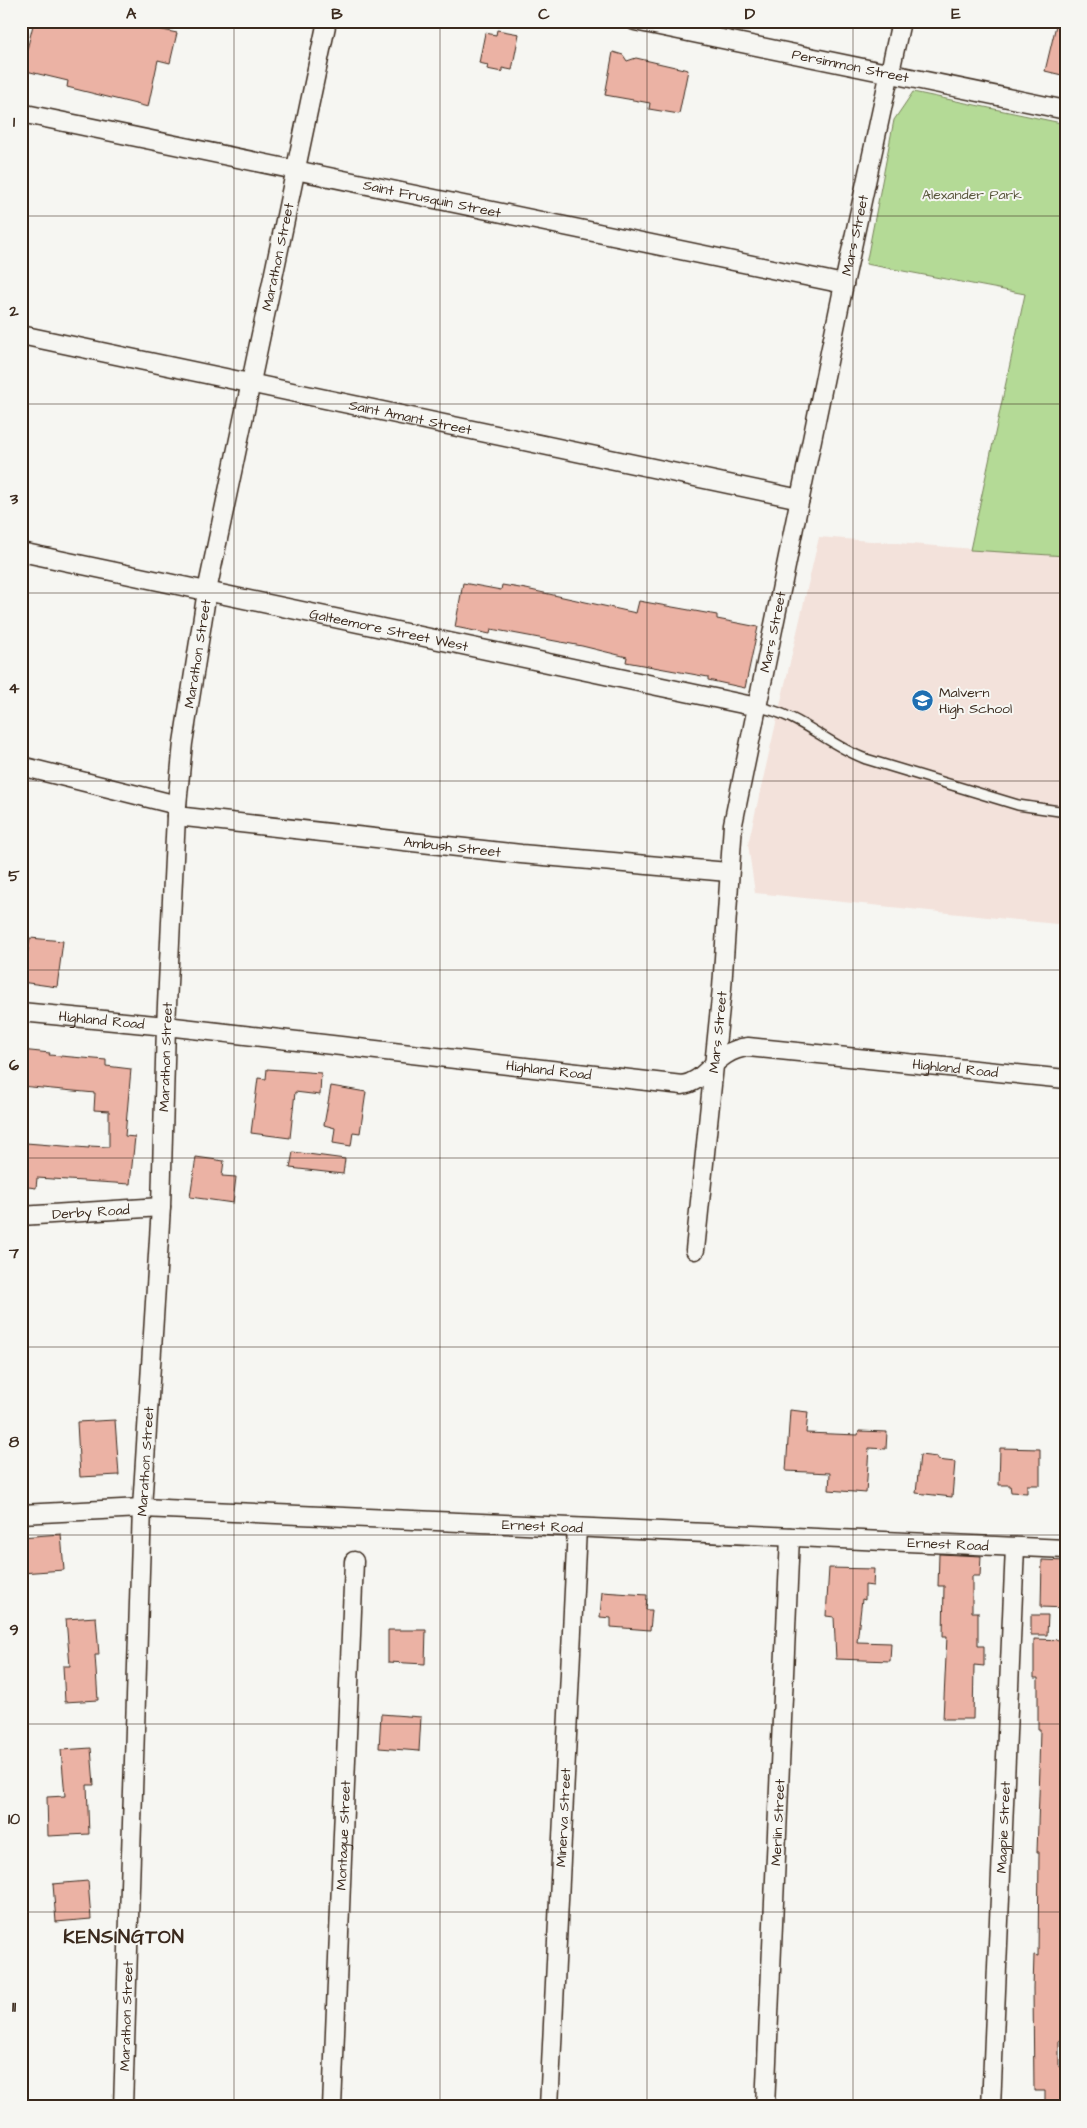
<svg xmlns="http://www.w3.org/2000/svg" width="1087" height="2128" viewBox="0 0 1087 2128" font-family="'Architects Daughter',sans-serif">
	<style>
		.built { fill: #f3e2db }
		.green { fill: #b4da96; stroke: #78825a }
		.building { fill: #ebb2a4; stroke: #3b2a1e }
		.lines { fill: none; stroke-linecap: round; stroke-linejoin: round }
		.lane-casing { stroke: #3b2a1e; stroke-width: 12 }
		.street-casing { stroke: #3b2a1e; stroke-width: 21 }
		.lane { stroke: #f6f6f2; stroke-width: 9 }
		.street { stroke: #f6f6f2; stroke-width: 18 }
		.grid { fill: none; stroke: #3b2a1e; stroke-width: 1; stroke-opacity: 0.55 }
		.labels { text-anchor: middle; stroke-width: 4; stroke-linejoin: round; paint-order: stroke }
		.street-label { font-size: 14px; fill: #3b2a1e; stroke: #f6f6f2 }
		.park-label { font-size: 14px; fill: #59563c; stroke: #f6f6f2 }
		.poi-label { font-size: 14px; fill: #3b2a1e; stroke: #f6f6f2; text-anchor: start }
		.district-label { font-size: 19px; font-weight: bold; letter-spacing: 1px; fill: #3b2a1e; stroke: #f6f6f2 }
		.neatline { fill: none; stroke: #3b2a1e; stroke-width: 2 }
		.grid-label { font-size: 16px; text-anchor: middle; font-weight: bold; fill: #3b2a1e }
	</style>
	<rect width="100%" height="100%" fill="#f6f6f2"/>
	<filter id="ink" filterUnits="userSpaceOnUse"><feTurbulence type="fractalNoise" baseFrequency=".02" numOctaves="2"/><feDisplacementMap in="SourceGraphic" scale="10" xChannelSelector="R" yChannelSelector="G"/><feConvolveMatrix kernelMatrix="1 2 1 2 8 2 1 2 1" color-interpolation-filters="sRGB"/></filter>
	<g filter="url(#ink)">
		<path class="built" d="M819,537L1066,556V925L755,893L748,844Z"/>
		<path class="green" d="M913,92L1066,124V556L970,550L1025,294L866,264L894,120Z"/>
		<g class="building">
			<path d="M34,21H101L122,26L124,22L177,33L170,63L158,60L148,107L67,87L68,81L22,70Z"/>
			<path d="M1057,21H1066V76L1045,71Z"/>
			<path d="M497,30L519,34L512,70L502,68V72L487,69L488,65L479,63L485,33L496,35Z"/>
			<path d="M613,52L623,55L627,61L636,58L688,70L679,114L649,109L650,103L605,95Z"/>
			<path d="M463,583L501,590L502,585L526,589L636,613L639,601L717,615V619L758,627L745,688L708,680V677L626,662L627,657L582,646L491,629L490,634L455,627Z"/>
			<path d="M30,938L63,941L57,987L21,982V961L26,962Z"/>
			<path d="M21,1050L50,1053L49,1055L106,1060V1066L131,1069L125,1136L135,1137L130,1184L37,1178L36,1188L21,1186V1154H25L26,1143L89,1148V1146L109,1147V1111L94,1110L95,1093L21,1086Z"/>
			<path d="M267,1069L321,1073L320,1095L295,1092L290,1138L251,1133L258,1078L266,1079Z"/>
			<path d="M331,1086L366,1092L360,1133L353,1132L351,1146L333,1143L335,1128L324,1125Z"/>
			<path d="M293,1152L345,1159L343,1174L290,1168Z"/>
			<path d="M196,1157L224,1161L222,1176L236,1177L233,1203L190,1197Z"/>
			<path d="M790,1410L808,1412L806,1433L858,1435L859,1431L887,1432L886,1449L869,1448L866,1493L829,1490L830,1473L786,1471Z"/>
			<path d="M115,1420L119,1475L80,1477L77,1422Z"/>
			<path d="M1000,1448L1040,1449V1485H1027V1493L1011,1492L1010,1485H999Z"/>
			<path d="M920,1455L937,1457V1460L955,1462L952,1497L916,1493Z"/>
			<path d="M61,1534L64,1570L21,1573V1537Z"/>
			<path d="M939,1554L981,1556L980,1576H972V1612H978V1646H984V1666L974,1665L973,1719H943L947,1636H943L944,1586H938Z"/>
			<path d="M1042,1560L1066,1561V1608L1041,1607Z"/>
			<path d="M829,1568L874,1569L873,1586L865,1585V1600L862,1599L857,1642L891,1643L890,1661L836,1659L834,1617L826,1616Z"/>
			<path d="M602,1592L647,1595L646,1610H652L650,1630L611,1627V1618L600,1617Z"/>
			<path d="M1031,1615H1048L1047,1635H1031Z"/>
			<path d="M96,1617L99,1655H95L98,1700L65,1702L63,1666H70L66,1619Z"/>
			<path d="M388,1630H426L425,1664L388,1662Z"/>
			<path d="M1034,1639L1066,1640V1989L1064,2040H1059V2067H1066V2103L1045,2102V2091H1034L1033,1988L1034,1955L1038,1956L1039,1852H1037L1040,1768H1039L1040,1729H1038V1678H1034Z"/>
			<path d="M381,1714L421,1717L419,1751L379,1748Z"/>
			<path d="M91,1748L94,1785H87L89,1834L48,1836L47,1797L65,1796L61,1750Z"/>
			<path d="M88,1881L91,1919L56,1922L53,1884Z"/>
		</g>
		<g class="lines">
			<defs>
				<path id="lane" d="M757,707C799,713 827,745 866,759L1018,805L1066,812"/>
				<g id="street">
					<path id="s1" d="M635,21L1066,110"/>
					<path id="s2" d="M21,113L844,284"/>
					<path id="s3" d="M21,335L800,499"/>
					<path id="s4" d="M21,552L757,707"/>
					<path d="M21,766L177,805"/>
					<path id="s5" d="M176,816L521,854L728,872"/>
					<path id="s6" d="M21,1012L166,1026L682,1085C707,1082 715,1050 748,1047L1066,1079"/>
					<path id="s7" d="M21,1216L161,1207"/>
					<path id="s8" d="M695,1250L722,988L733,824L844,284L901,21"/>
					<path id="s9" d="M21,1514L142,1508L1066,1549"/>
					<path id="s10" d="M123,2107L142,1508L161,1207L166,1026L176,816L183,743L207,591L327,21"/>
					<path id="s11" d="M332,2107L354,1561"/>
					<path id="s12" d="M549,2107L577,1528"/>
					<path id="s13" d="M765,2107L790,1537"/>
					<path id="s14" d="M991,2107L1015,1547"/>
				</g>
			</defs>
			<use href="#lane" class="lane-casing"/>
			<use href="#street" class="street-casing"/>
			<use href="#lane" class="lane"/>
			<use href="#street" class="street"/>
		</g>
	</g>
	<path class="grid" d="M234,21V2107M440,21V2107M647,21V2107M853,21V2107M21,216H1066M21,404H1066M21,593H1066M21,781H1066M21,970H1066M21,1158H1066M21,1347H1066M21,1535H1066M21,1724H1066M21,1912H1066"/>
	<defs>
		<symbol id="school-disc" viewBox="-11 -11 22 22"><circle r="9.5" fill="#1f6fb2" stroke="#f6f6f2"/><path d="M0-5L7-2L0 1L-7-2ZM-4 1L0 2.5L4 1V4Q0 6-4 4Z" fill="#fff"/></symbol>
	</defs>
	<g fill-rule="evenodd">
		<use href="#school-disc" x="910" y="688" width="25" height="25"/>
	</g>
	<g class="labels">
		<g class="street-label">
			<text dy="5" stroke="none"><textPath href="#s1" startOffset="220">Persimmon Street</textPath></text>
			<text dy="5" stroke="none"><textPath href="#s2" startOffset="420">Saint Frusquin Street</textPath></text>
			<text dy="5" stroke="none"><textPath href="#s8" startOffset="1029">Mars Street</textPath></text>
			<text dy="5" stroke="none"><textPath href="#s10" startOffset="1861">Marathon Street</textPath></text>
			<text dy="5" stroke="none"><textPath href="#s3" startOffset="398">Saint Amant Street</textPath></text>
			<text dy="5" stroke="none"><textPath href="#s4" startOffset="376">Galteemore Street West</textPath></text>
			<text dy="5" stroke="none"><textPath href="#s8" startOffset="624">Mars Street</textPath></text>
			<text dy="5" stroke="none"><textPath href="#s10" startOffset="1456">Marathon Street</textPath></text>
			<text dy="5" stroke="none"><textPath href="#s5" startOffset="278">Ambush Street</textPath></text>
			<text dy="5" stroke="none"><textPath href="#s6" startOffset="81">Highland Road</textPath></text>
			<text dy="5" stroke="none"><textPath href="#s8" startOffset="219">Mars Street</textPath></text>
			<text dy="5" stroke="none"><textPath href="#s10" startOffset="1051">Marathon Street</textPath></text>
			<text dy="5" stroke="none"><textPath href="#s6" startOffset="951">Highland Road</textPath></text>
			<text dy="5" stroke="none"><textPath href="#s6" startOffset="531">Highland Road</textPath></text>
			<text dy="5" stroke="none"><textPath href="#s7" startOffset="70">Derby Road</textPath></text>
			<text dy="5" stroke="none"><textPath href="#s10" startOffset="646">Marathon Street</textPath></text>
			<text dy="5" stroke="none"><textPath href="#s9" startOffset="522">Ernest Road</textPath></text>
			<text dy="5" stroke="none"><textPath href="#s9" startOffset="928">Ernest Road</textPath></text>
			<text dy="5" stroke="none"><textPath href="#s12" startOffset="290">Minerva Street</textPath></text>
			<text dy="5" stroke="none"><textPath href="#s13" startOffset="285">Merlin Street</textPath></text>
			<text dy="5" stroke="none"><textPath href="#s14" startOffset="280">Magpie Street</textPath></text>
			<text dy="5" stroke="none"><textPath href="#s11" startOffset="272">Montague Street</textPath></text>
			<text dy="5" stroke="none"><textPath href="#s10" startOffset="91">Marathon Street</textPath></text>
		</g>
		<g class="park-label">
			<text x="972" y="199">Alexander Park</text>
		</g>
		<g class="poi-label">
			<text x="939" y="697">Malvern<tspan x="939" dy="16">High School</tspan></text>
		</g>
		<g class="district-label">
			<text x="124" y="1943">KENSINGTON</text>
		</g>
	</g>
	<rect width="1087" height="2128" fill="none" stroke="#f6f6f2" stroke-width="55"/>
	<rect x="28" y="28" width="1032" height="2072" class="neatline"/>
	<g class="grid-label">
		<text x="131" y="19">A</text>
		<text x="337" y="19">B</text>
		<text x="544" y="19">C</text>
		<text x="750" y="19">D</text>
		<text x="956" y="19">E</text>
		<text x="14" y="127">1</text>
		<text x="14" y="316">2</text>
		<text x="14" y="504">3</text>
		<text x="14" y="693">4</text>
		<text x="14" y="881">5</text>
		<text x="14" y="1070">6</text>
		<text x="14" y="1258">7</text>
		<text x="14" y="1447">8</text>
		<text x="14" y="1635">9</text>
		<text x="14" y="1824">10</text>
		<text x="14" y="2012">11</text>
	</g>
</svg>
